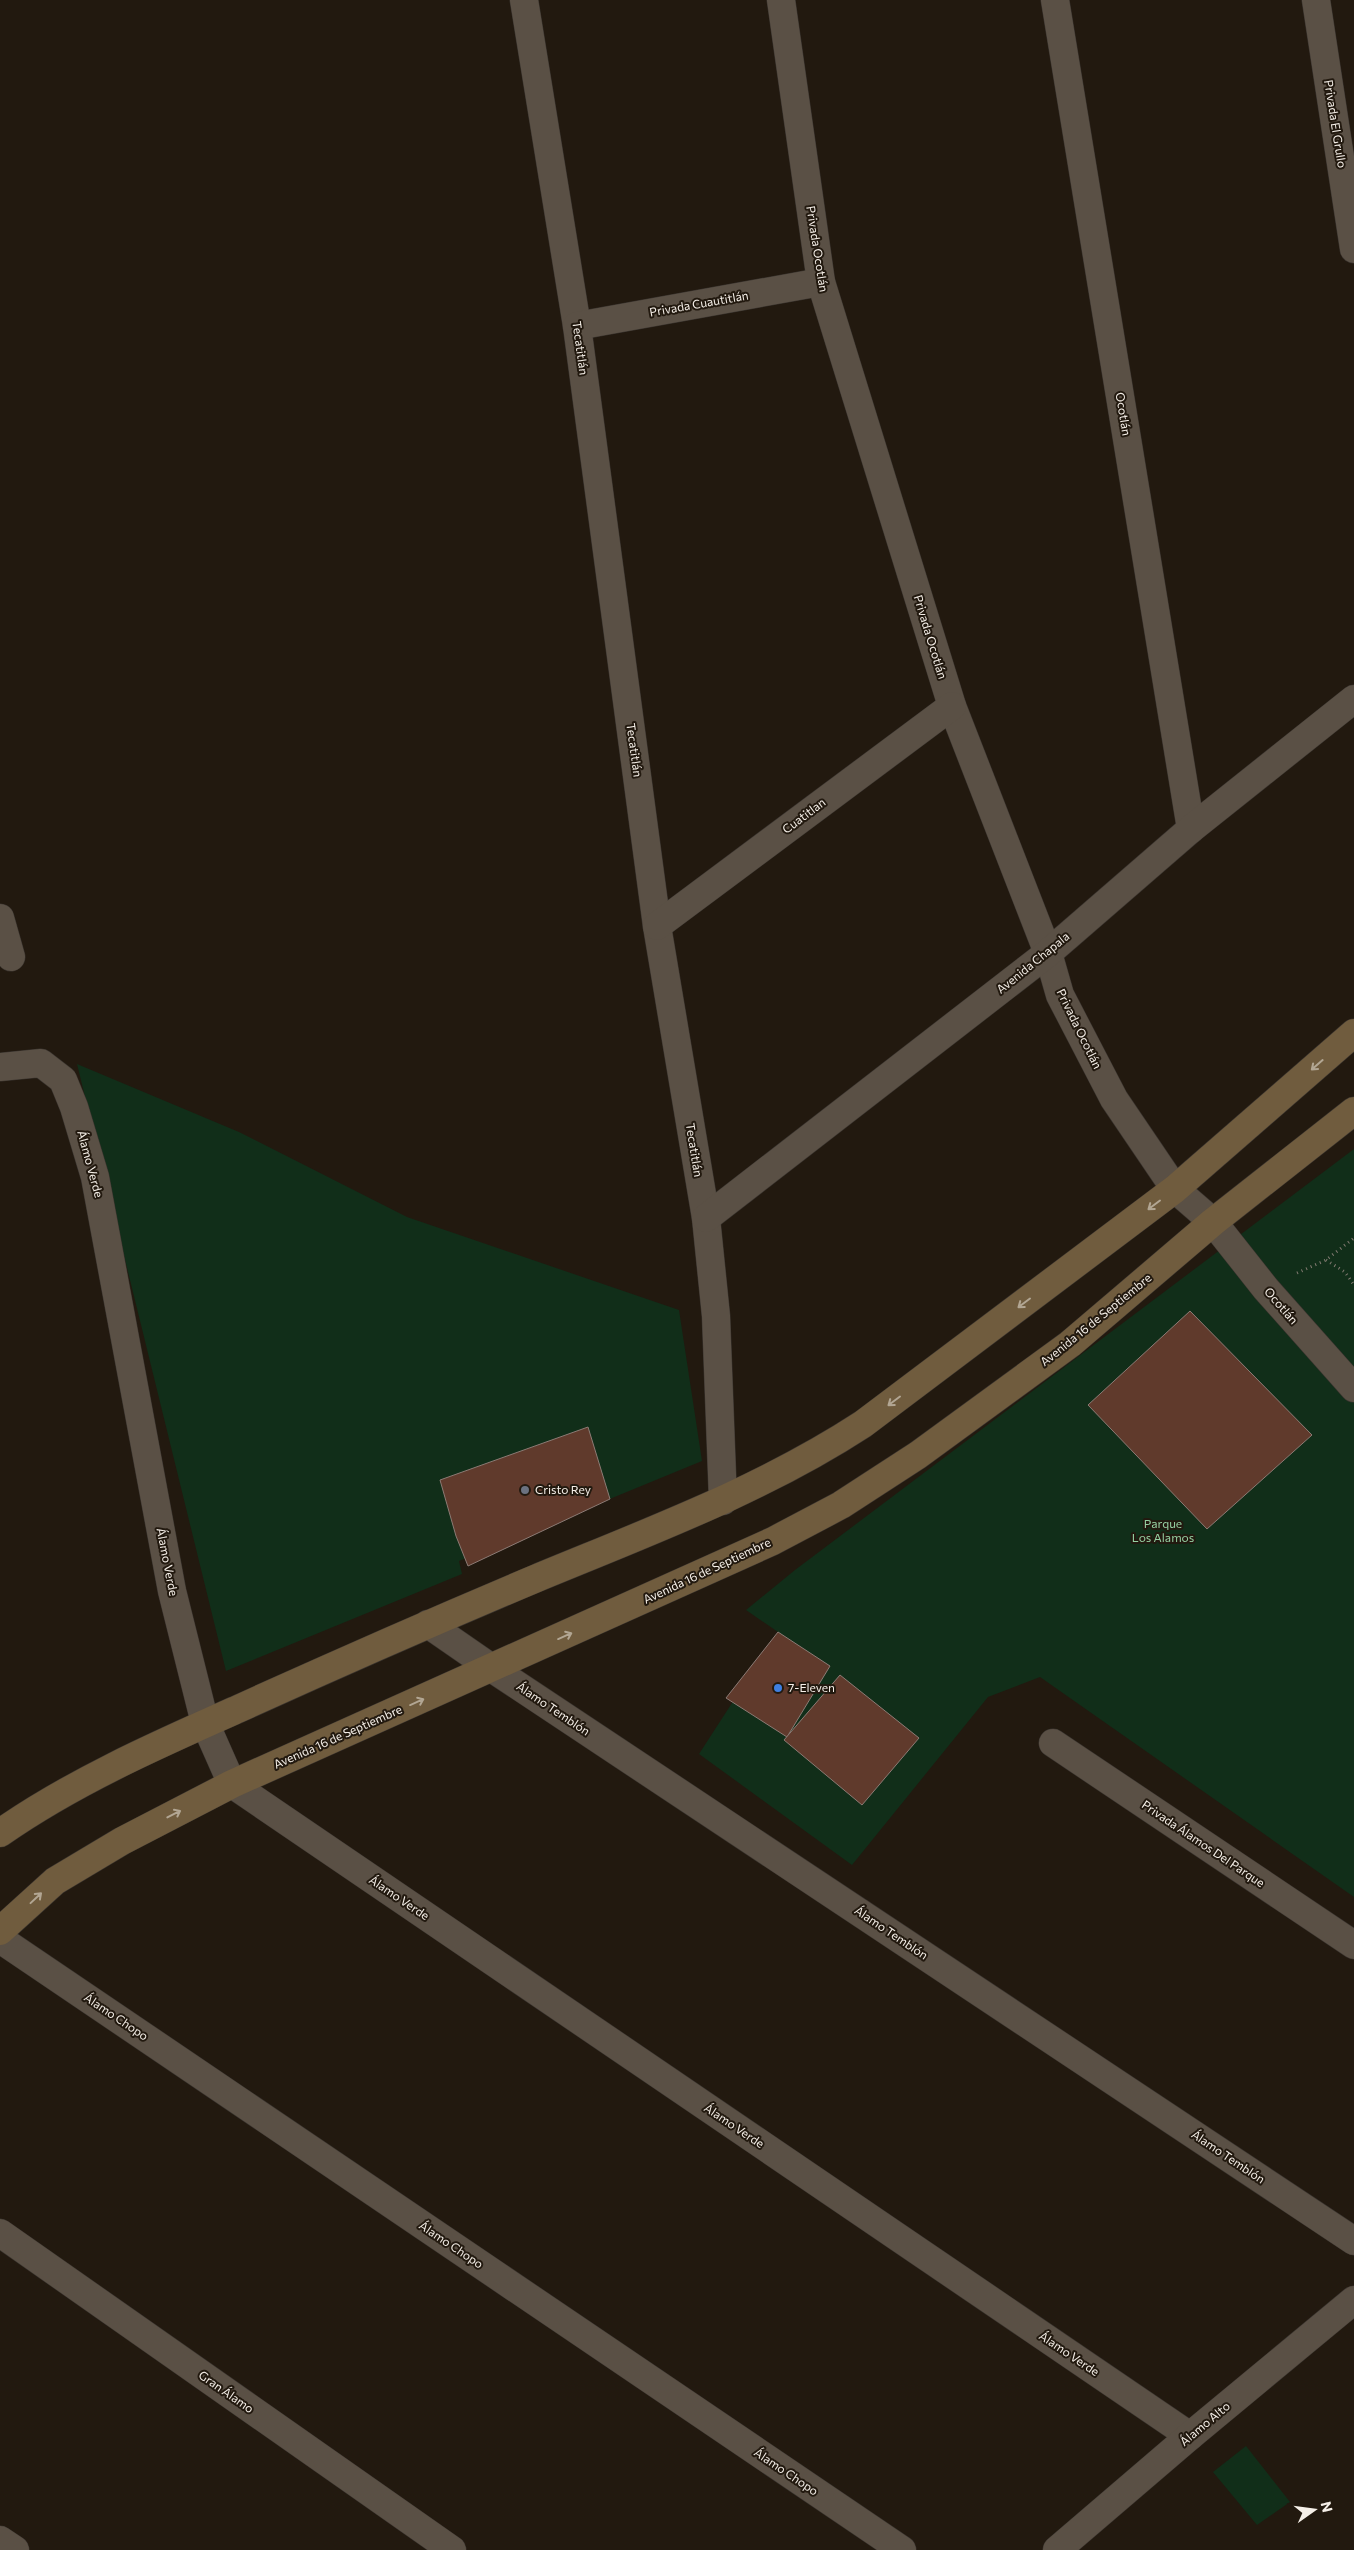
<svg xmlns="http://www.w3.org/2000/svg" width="1354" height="2550" viewBox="0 0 1354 2550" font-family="Commissioner,sans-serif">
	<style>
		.green { fill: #112e19 }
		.building { fill: #603a2c; stroke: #8c7b75 }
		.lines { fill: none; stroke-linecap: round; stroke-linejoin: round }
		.street-casing { stroke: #3a342f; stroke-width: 29 }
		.secondary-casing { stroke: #3a342f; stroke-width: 29 }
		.path { stroke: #837b72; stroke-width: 3; stroke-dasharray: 1 4; stroke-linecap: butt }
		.street { stroke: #5a5045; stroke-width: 28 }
		.secondary { stroke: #705c3e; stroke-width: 28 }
		.oneway { stroke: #b2a693 }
		.worship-dot { fill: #6b7280; stroke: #22190f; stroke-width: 2 }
		.shop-dot { fill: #3f7fe0; stroke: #22190f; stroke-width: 2 }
		.labels { text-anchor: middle; stroke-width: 4; stroke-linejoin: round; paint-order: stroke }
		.street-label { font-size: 12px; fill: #f5efe8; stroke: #22190f }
		.poi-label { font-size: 12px; fill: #f5efe8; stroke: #22190f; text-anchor: start }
		.park-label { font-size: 12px; fill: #96d1a3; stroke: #22190f }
	</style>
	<rect width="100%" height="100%" fill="#22190f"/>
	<g class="green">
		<path d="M77,1064L239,1132L407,1217L679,1310L702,1461L459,1561L462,1574L226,1671Z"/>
		<path d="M1354,1149V1897L1040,1677L988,1697L852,1865L699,1754L778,1632L746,1610L795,1570Z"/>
		<path d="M1246,2446L1290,2502L1257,2525L1213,2472Z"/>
	</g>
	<g class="building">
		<path d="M1190,1311L1312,1435L1207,1529L1088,1405Z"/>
		<path d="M588,1427L610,1499L468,1566L456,1536L440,1480Z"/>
		<path d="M778,1632L830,1666L787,1737L726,1698Z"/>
		<path d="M840,1675L919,1738L862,1805L784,1740Z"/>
	</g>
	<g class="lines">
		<defs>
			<g id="street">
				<path d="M524,0L577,326L657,926L706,1218L716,1316L723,1501"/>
				<path d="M781,0L821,282L952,706L1048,953L1060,995L1114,1099L1175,1189L1213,1222L1266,1289L1354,1388"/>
				<path d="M1055,0L1191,829"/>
				<path d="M1316,0L1354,249"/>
				<path d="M577,326L821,282"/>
				<path d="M0,918L11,957"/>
				<path d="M657,926L952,706"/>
				<path d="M0,1067L41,1063L63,1080L74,1107L95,1177L172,1591L205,1723L232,1784L1190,2436"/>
				<path d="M706,1218L1048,953L1191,829L1354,699"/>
				<path d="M428,1624L493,1669L1354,2241"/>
				<path d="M1053,1743L1354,1945"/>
				<path d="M0,1939L902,2550"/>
				<path d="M0,2233L452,2550"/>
				<path d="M0,2540L15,2550"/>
				<path d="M1057,2550L1190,2436L1354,2300"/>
			</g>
			<g id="secondary">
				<path d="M0,1833C73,1782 157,1745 238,1709C337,1664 437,1620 537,1578C648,1532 762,1490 863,1424L1175,1189L1354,1033"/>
				<path d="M0,1931L55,1881L122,1841L232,1784L773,1541L841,1505L918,1455L1070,1344L1213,1222L1354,1111"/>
			</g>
		</defs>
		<use href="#street" class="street-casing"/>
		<use href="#secondary" class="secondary-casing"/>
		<g class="path">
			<path d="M1326,1260L1345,1272L1354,1285"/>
			<path d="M1297,1273L1326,1260L1354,1238"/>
		</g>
		<use href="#street" class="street"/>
		<use href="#secondary" class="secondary"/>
	</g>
	<defs><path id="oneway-shaft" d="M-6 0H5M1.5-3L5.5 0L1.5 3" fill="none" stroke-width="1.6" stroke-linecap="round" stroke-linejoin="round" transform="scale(1.25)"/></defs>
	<g class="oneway">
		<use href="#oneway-shaft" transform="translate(1317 1065) rotate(139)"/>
		<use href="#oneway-shaft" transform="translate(1154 1205) rotate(143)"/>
		<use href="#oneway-shaft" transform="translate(1024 1303) rotate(143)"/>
		<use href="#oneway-shaft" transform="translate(894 1401) rotate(143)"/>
		<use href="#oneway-shaft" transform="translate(565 1636) rotate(-24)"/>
		<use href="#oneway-shaft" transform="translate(417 1702) rotate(-24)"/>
		<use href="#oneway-shaft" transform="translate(174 1814) rotate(-27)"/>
		<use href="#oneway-shaft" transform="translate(36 1898) rotate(-43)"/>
	</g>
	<circle class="worship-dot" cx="525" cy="1490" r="5"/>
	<circle class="shop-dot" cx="778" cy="1688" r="5"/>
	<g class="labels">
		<g class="street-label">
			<text transform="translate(1335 124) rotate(81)" y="4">Privada El Grullo</text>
			<text transform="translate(817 249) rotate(81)" y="4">Privada Ocotlán</text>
			<text transform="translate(699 304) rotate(-10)" y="4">Privada Cuautitlán</text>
			<text transform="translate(580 348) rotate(82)" y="4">Tecatitlán</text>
			<text transform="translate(1123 414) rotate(81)" y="4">Ocotlán</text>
			<text transform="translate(930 637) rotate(73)" y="4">Privada Ocotlán</text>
			<text transform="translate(634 750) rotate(82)" y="4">Tecatitlán</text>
			<text transform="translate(804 816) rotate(-37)" y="4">Cuatitlan</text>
			<text transform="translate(1033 963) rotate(-39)" y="4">Avenida Chapala</text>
			<text transform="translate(1079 1029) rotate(64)" y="4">Privada Ocotlán</text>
			<text transform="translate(694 1150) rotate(81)" y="4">Tecatitlán</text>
			<text transform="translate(90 1164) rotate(75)" y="4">Álamo Verde</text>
			<text transform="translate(1281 1306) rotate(49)" y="4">Ocotlán</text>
			<text transform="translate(1096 1320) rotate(-39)" y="4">Avenida 16 de Septiembre</text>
			<text transform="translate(167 1562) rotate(79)" y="4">Álamo Verde</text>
			<text transform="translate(707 1571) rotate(-25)" y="4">Avenida 16 de Septiembre</text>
			<text transform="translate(553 1709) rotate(34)" y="4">Álamo Temblón</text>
			<text transform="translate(338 1737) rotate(-24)" y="4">Avenida 16 de Septiembre</text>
			<text transform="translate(1203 1844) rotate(34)" y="4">Privada Álamos Del Parque</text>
			<text transform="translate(399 1898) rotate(34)" y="4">Álamo Verde</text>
			<text transform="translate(891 1933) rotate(34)" y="4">Álamo Temblón</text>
			<text transform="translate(116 2017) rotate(34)" y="4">Álamo Chopo</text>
			<text transform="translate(734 2126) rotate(34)" y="4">Álamo Verde</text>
			<text transform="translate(1228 2157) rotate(34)" y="4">Álamo Temblón</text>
			<text transform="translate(451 2245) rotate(34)" y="4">Álamo Chopo</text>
			<text transform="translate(1069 2354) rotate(34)" y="4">Álamo Verde</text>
			<text transform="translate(226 2392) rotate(35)" y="4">Gran Álamo</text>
			<text transform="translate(1205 2424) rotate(-40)" y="4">Álamo Alto</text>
			<text transform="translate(786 2472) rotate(34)" y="4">Álamo Chopo</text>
		</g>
		<g class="poi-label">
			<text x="535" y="1494">Cristo Rey</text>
			<text x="788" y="1692">7-Eleven</text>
		</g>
		<g class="park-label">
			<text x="1163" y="1528">Parque<tspan x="1163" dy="14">Los Alamos</tspan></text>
		</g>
	</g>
	<g transform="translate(1314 2510) rotate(76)" stroke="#22190f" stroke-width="4" paint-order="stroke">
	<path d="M0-4L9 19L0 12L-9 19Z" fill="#f5efe8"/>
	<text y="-8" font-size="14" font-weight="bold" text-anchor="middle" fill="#f5efe8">N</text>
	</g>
</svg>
